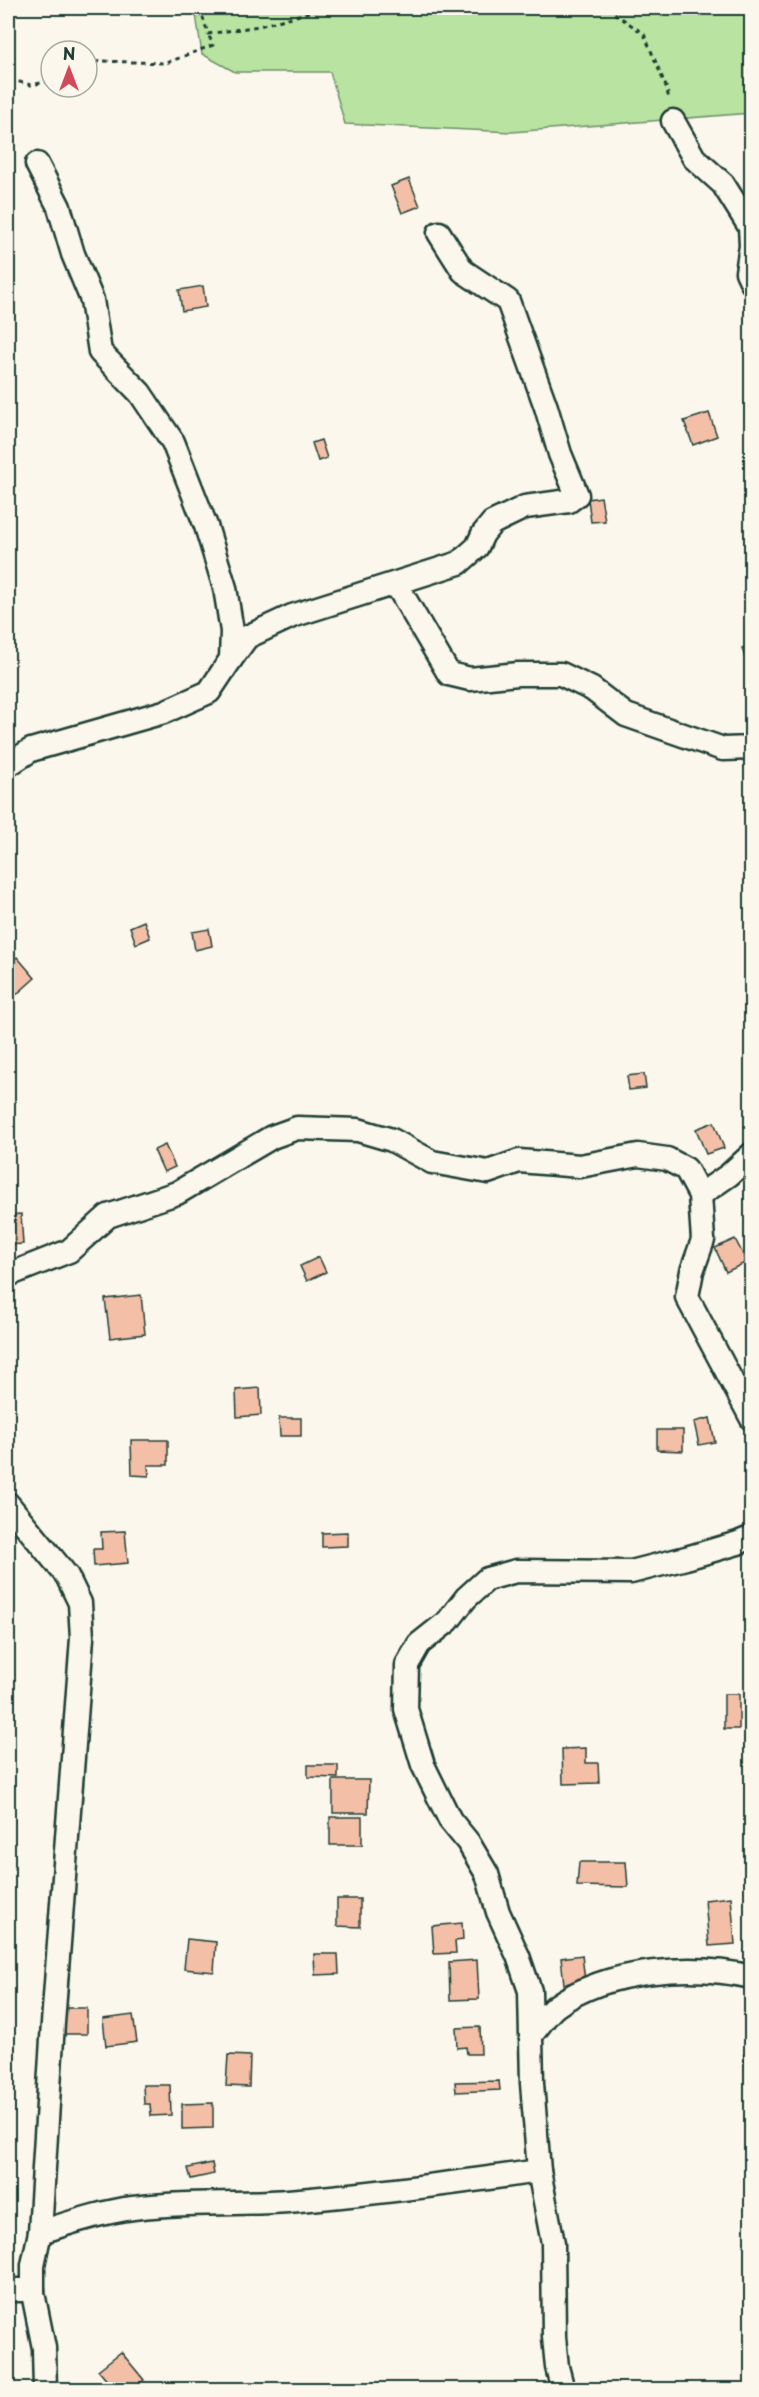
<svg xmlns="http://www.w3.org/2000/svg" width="759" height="2397" viewBox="0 0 759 2397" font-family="'Playpen Sans',sans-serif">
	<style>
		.green { fill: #b9e3a0; stroke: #6c906a; stroke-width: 1.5 }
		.building { fill: #f4bfa7; stroke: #1f3d34; stroke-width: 1.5 }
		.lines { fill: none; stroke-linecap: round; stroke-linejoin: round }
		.street-casing { stroke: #1f3d34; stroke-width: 27 }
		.path { stroke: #1f3d34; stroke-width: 3; stroke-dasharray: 4.5 4.5; stroke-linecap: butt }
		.street { stroke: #fbf7ec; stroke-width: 22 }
	</style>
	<rect width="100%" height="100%" fill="#fbf7ec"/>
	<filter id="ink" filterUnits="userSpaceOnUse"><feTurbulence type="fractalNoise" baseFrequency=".0167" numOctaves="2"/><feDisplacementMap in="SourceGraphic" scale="12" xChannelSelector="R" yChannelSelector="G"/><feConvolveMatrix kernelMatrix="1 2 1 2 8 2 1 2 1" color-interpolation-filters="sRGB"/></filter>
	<g filter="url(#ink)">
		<path class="green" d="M195,8H751V113L512,132L345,124L330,72H235L202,54Z"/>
		<g class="building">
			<path d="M409,179L420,206L402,213L391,186Z"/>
			<path d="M203,286L206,307L182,311L179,290Z"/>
			<path d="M709,413L717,436L693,445L684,421Z"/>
			<path d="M321,440L327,458L318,461L312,443Z"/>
			<path d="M601,497L605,521L591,522L588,499Z"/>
			<path d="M752,645V674H750L742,648Z"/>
			<path d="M144,921L150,938L136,944L130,927Z"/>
			<path d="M209,929L212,946L195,950L192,932Z"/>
			<path d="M17,957L35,978L8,1002V965Z"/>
			<path d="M644,1074L646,1088L629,1090L627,1076Z"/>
			<path d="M714,1122L724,1148L706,1154L696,1129Z"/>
			<path d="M165,1145L175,1167L164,1172L154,1150Z"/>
			<path d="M21,1214L23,1244L8,1245V1215Z"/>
			<path d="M735,1239L747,1262L726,1272L715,1248Z"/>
			<path d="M319,1257L326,1272L307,1281L300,1266Z"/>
			<path d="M141,1295L145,1334L110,1338L105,1299Z"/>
			<path d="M260,1388L261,1415L237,1417L236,1390Z"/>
			<path d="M279,1418H301V1436H280Z"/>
			<path d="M710,1418L715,1442L699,1445L694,1422Z"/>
			<path d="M657,1430H683V1451L657,1450Z"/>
			<path d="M131,1440H168V1465H148L149,1476L132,1475Z"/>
			<path d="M125,1531L128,1563L94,1566L93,1549H102L101,1532Z"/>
			<path d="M348,1532V1546L322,1547V1533Z"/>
			<rect x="724" y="1694" width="15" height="35"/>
			<path d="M586,1748V1763H598L599,1783L563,1784L562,1749Z"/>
			<path d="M308,1765H338V1778L308,1777Z"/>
			<path d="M333,1780H369L368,1813H333Z"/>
			<rect x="330" y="1817" width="32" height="28"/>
			<path d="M579,1862H626L628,1887L577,1886Z"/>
			<path d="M731,1897L735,1944L709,1946L705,1900Z"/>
			<path d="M337,1899H360V1927L337,1926Z"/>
			<path d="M462,1923L463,1940L455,1941L456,1953L434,1954L432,1926Z"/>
			<path d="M187,1939L216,1942L214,1972L184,1969Z"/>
			<path d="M314,1954H338L339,1974L315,1975Z"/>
			<path d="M582,1955L585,1981L564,1984L561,1958Z"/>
			<path d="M477,1960L479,1999L450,2000L449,1962Z"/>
			<rect x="61" y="2008" width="26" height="26"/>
			<path d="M133,2015L137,2042L106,2046L103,2019Z"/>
			<path d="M480,2027L481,2054H467L466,2047L457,2048L456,2028Z"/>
			<path d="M752,2052V2100H751L744,2054Z"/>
			<path d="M228,2055L250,2056L249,2087L226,2086Z"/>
			<path d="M499,2081L500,2090L456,2092L455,2082Z"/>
			<path d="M143,2085H170L171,2115L151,2116L150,2104H144Z"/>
			<path d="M213,2103V2128L182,2129V2104Z"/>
			<path d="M212,2163L214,2174L191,2179L188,2168Z"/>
			<path d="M121,2352L144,2380L131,2390H105L103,2388L109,2383L98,2370Z"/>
		</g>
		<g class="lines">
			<defs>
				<g id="street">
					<path d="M673,121L694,158L723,184L750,227L751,246L747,272L752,283"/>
					<path d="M396,584L449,674L470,679L518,674H561L592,689L626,715L723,749L752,748"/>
					<path d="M231,659L247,637L292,616L459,563L477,547L483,534L492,523L525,507L569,501L577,495L560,454L546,407L508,301L463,271L439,233"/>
					<path d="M8,765L31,750L164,712L209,692L231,659L232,631L225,588L206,526L173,442L140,393L100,352L92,300L73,254L59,207L37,164"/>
					<path d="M700,1195L729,1175L752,1154"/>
					<path d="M8,1275L69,1251L108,1216L177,1193L272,1137L297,1128L358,1130L392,1140L432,1162L488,1172L519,1161L580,1166L638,1155L667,1159L686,1169L700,1195L703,1240L692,1271L687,1297L752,1419"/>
					<path d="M8,1504L67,1576L80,1603L82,1638L53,2023L40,2232L33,2265V2293L44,2348L45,2390"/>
					<path d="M532,2034C540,2025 547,2013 556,2006C607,1969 692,1963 752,1977"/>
					<path d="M40,2232C70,2223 101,2212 133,2208C184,2201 237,2205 288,2201C372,2194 455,2183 539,2171"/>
					<path d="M8,2290H33"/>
					<path d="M563,2390L557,2367L554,2337L553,2243L539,2171L532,2083L530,1991L518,1956L498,1912L487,1874L468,1842L450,1820L423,1765L406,1709L407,1665L419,1644L448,1621L466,1598L487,1579L516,1571L631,1572L686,1558L738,1543L752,1537"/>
				</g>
			</defs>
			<use href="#street" class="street-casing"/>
			<g class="path">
				<path d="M200,8L208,34L259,26L325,8"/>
				<path d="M607,8L644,34L667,89L669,101"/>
				<path d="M87,66L100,61L166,63L213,45L208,34"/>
				<path d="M8,72V79L31,85L51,81"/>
			</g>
			<use href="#street" class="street"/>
		</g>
	</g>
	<rect width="759" height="2397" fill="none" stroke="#fbf7ec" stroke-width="30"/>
	<rect x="15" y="15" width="729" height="2367" fill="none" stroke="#1f3d34" stroke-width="2" filter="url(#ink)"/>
	<g transform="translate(69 69)"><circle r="28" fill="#fbf7ec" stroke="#a3ada2" stroke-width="1.5"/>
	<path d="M0-4.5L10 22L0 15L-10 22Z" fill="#d1495b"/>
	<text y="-9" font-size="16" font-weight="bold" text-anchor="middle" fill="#1f3d34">N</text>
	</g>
</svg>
